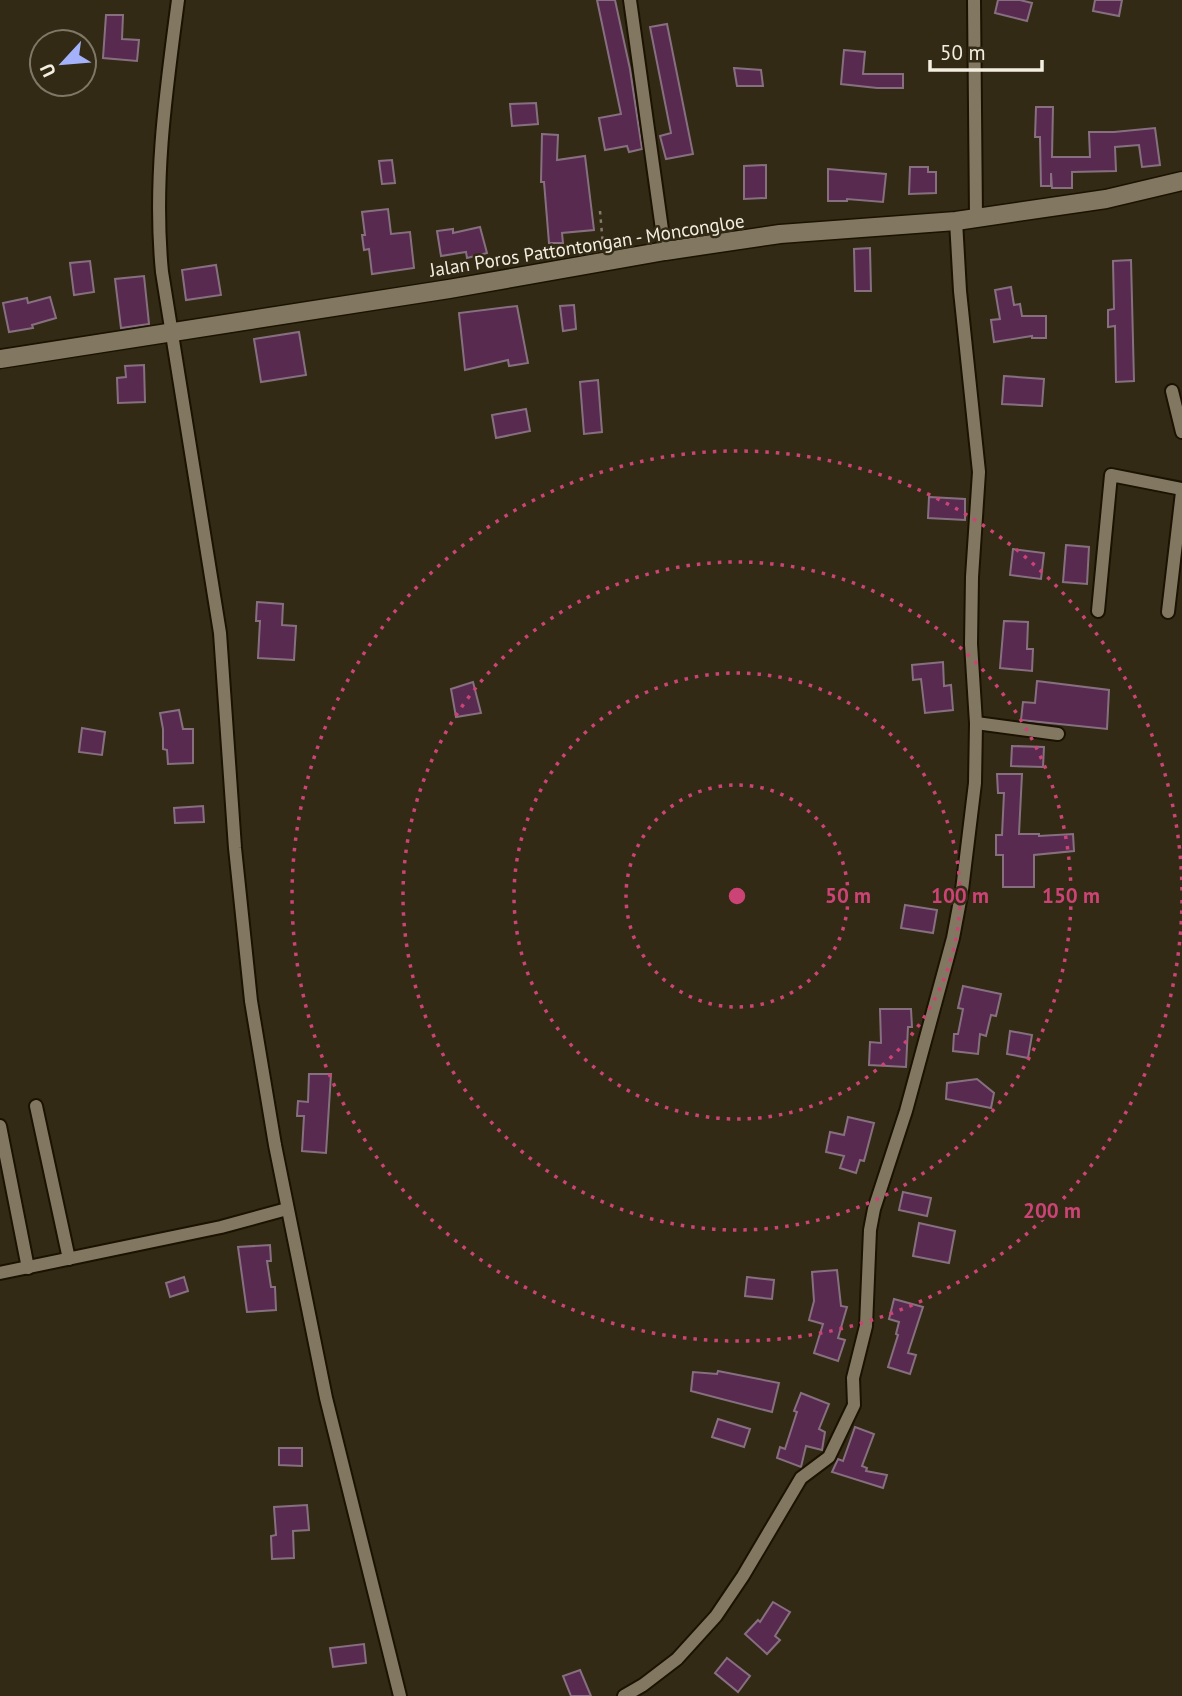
<svg xmlns="http://www.w3.org/2000/svg" width="1182" height="1696" viewBox="0 0 1182 1696" font-family="'PT Sans',sans-serif">
	<style>
		.building { fill: #582a4f; stroke: #867080; stroke-width: 2 }
		.lines { fill: none; stroke-linecap: round; stroke-linejoin: round }
		.street-casing { stroke: #1b1201; stroke-width: 16 }
		.secondary-casing { stroke: #1b1201; stroke-width: 21 }
		.path { stroke: #847c6b; stroke-width: 2.5; stroke-dasharray: 3.5 5; stroke-linecap: butt }
		.street { stroke: #827861; stroke-width: 12 }
		.secondary { stroke: #827861; stroke-width: 18 }
		.ring { fill: none; stroke: #cc4376; stroke-width: 3.5; stroke-dasharray: 3.5 7 }
		.labels { text-anchor: middle; stroke-width: 5; stroke-linejoin: round; paint-order: stroke }
		.street-label { font-size: 19px; fill: #f3eee1; stroke: #332a15 }
		.centre { fill: #cc4376; stroke: #332a15; stroke-width: 3.5 }
		.ring-label { font-size: 21px; text-anchor: middle; font-weight: bold; fill: #cc4376; stroke: #332a15; stroke-width: 5; stroke-linejoin: round; paint-order: stroke }
	</style>
	<rect width="100%" height="100%" fill="#332a15"/>
	<g class="building">
		<path d="M597,0H615L630,69L642,149L629,152L627,146L605,150L599,118L621,114Z"/>
		<path d="M998,0H1020L1032,3L1027,21L995,13Z"/>
		<path d="M1095,0H1122L1119,16L1093,11Z"/>
		<path d="M106,15H123L122,39L139,40L137,61L103,58Z"/>
		<path d="M667,24L693,154L666,159L660,136L671,133L650,27Z"/>
		<path d="M844,50L865,52L863,74H903V88H877L841,84Z"/>
		<path d="M734,68L761,70L763,86H737Z"/>
		<path d="M536,103L538,124L512,126L510,104Z"/>
		<path d="M1036,107H1053L1052,157H1090L1089,132H1114L1155,128L1160,165L1142,167L1139,145L1115,147L1116,171L1072,172V188H1052L1051,173V186H1041L1040,137H1035Z"/>
		<path d="M542,134L558,135L557,160L585,156L594,230L562,233L563,243H549L544,182H541Z"/>
		<path d="M392,160L395,183L382,184L379,161Z"/>
		<path d="M766,165V198L744,199V166Z"/>
		<path d="M910,167H928V172H936V193L909,194Z"/>
		<path d="M828,169L886,174L883,202L847,199V201H828Z"/>
		<path d="M388,209L391,234L410,232L414,268L372,274L369,249L364,250L362,235H365L362,212Z"/>
		<path d="M480,227L487,253L467,258L466,252L441,256L437,231L453,229V233Z"/>
		<path d="M870,248L871,291H855L854,249Z"/>
		<path d="M1131,260L1134,381L1116,382L1115,326L1108,327V310L1114,309L1113,261Z"/>
		<path d="M90,261L94,292L74,295L70,263Z"/>
		<path d="M216,265L221,295L186,300L182,270Z"/>
		<path d="M144,276L149,324L121,328L115,279Z"/>
		<path d="M1011,287L1014,305L1020,304L1022,316H1046V338H1032V336L994,342L991,320L1000,319L995,290Z"/>
		<path d="M50,297L56,318L32,325L33,328L9,332L3,303L27,298L28,303Z"/>
		<path d="M574,305L576,329L563,331L560,306Z"/>
		<path d="M517,306L528,363L509,366L508,360L465,370L459,313Z"/>
		<path d="M299,332L306,375L261,382L254,339Z"/>
		<path d="M144,365L145,402L118,403L117,378L126,377L125,366Z"/>
		<path d="M1004,376L1044,379L1042,406L1002,404Z"/>
		<path d="M598,380L602,432L584,434L580,382Z"/>
		<path d="M526,409L530,431L496,438L492,415Z"/>
		<path d="M929,497L965,499V520L928,518Z"/>
		<path d="M1066,545L1089,547L1087,584L1063,582Z"/>
		<path d="M1013,549L1044,553L1041,579L1010,575Z"/>
		<path d="M257,602L283,604L282,625L296,626L294,660L258,658L260,621H256Z"/>
		<path d="M1004,621L1028,622L1027,649H1033L1032,671L1000,668Z"/>
		<path d="M943,662L944,686L951,685L953,710L925,713L921,679L913,680L912,665Z"/>
		<path d="M1037,681L1109,690L1107,729L1021,720L1023,702L1035,703Z"/>
		<path d="M473,682L481,713L456,717L451,689Z"/>
		<path d="M179,710L183,729H193V763L168,764L167,750L163,749V729L160,713Z"/>
		<path d="M82,728L105,732L102,755L79,752Z"/>
		<path d="M1012,746L1044,747L1043,767L1011,766Z"/>
		<path d="M997,774H1022L1019,834H1039V836L1073,834L1074,851L1034,855V887H1003V855H996V835H1002L1004,793H998Z"/>
		<path d="M203,806L204,822L175,823L174,808Z"/>
		<path d="M905,905L937,910L933,933L901,928Z"/>
		<path d="M963,986L1001,994L996,1016L991,1015L986,1036L980,1034L978,1054L953,1051L954,1034H958L963,1009L958,1008Z"/>
		<path d="M880,1009H911L912,1027H908L906,1067L869,1065L870,1042L881,1043Z"/>
		<path d="M1010,1031L1032,1035L1028,1058L1007,1054Z"/>
		<path d="M309,1074H331L326,1153L302,1151L304,1116H297L298,1101L308,1102Z"/>
		<path d="M977,1079L994,1093L991,1108L946,1099L947,1083Z"/>
		<path d="M848,1117L874,1123L864,1161L860,1160L856,1173L840,1168L844,1156L826,1152L830,1132L844,1135Z"/>
		<path d="M903,1192L931,1198L927,1216L899,1210Z"/>
		<path d="M919,1223L955,1231L949,1263L913,1256Z"/>
		<path d="M270,1245L271,1261H267L271,1287H275L276,1310L247,1312L238,1247Z"/>
		<path d="M837,1270L841,1306L847,1307L838,1338L845,1340L838,1361L814,1353L823,1324L809,1320L814,1301L812,1272Z"/>
		<path d="M184,1277L188,1291L170,1297L166,1283Z"/>
		<path d="M747,1277L774,1280L772,1299L745,1296Z"/>
		<path d="M894,1299L923,1307L908,1353L916,1355L910,1374L888,1367L898,1335L896,1334L899,1322L889,1319Z"/>
		<path d="M718,1371L779,1383L772,1412L691,1391L693,1372L717,1374Z"/>
		<path d="M801,1393L829,1404L819,1429L825,1432L822,1450L806,1446L801,1467L777,1458L780,1447L785,1449L797,1412L794,1411Z"/>
		<path d="M718,1419L750,1429L744,1447L712,1437Z"/>
		<path d="M855,1427L874,1434L862,1466L867,1468L866,1471L887,1475L883,1488L832,1472L838,1459L843,1461Z"/>
		<path d="M279,1448H302V1466L279,1465Z"/>
		<path d="M307,1505L309,1530L293,1531L294,1558L272,1559L271,1536L276,1535L274,1507Z"/>
		<path d="M773,1602L790,1612L775,1636L780,1640L767,1654L745,1634L758,1620L760,1622Z"/>
		<path d="M364,1644L366,1663L333,1667L330,1648Z"/>
		<path d="M727,1658L750,1676L738,1692L715,1673Z"/>
		<path d="M580,1670L591,1696H571L563,1676Z"/>
	</g>
	<g class="lines">
		<defs>
			<g id="street">
				<path d="M178,0C166,91 153,180 162,272L220,633L235,848L251,1001L275,1145L326,1398L400,1696"/>
				<path d="M630,0L665,251"/>
				<path d="M974,0L976,217"/>
				<path d="M1172,391L1182,432"/>
				<path d="M1098,611L1111,475L1182,489"/>
				<path d="M1168,612L1182,492"/>
				<path d="M976,723L1058,734"/>
				<path d="M36,1106L69,1259"/>
				<path d="M0,1126L28,1268"/>
				<path d="M0,1273L221,1227L287,1209"/>
				<path d="M624,1696L643,1685L677,1659L716,1616L743,1576L801,1478L829,1457L854,1405L853,1378L866,1326L870,1230L874,1209L906,1111L953,938L962,890L975,783L976,723L971,644L972,577L979,472L960,291L956,221"/>
			</g>
			<path id="secondary" d="M0,359L449,289L665,251L780,234L956,221L1106,199L1182,181"/>
		</defs>
		<use href="#street" class="street-casing"/>
		<use href="#secondary" class="secondary-casing"/>
		<path class="path" d="M600,211L603,246"/>
		<use href="#street" class="street"/>
		<use href="#secondary" class="secondary"/>
	</g>
	<g class="ring">
		<circle cx="737" cy="896" r="111"/>
		<circle cx="737" cy="896" r="223"/>
		<circle cx="737" cy="896" r="334"/>
		<path d="M1182 900A445 445 0 1 1 1182 892"/>
	</g>
	<g class="labels">
		<g class="street-label">
			<text transform="translate(587 245) rotate(-9)" y="7">Jalan Poros Pattontongan - Moncongloe</text>
		</g>
	</g>
	<circle cx="737" cy="896" r="10" class="centre"/>
	<g class="ring-label">
		<text x="848" y="903">50 m</text>
		<text x="960" y="903">100 m</text>
		<text x="1071" y="903">150 m</text>
		<text x="1052" y="1218">200 m</text>
	</g>
	<g transform="translate(63 63) rotate(244)"><circle r="33" fill="#332a15" stroke="#807867" stroke-width="2"/>
	<path d="M0-5L12 26L0 18L-12 26Z" fill="#a4b2fc"/>
	<text y="-10" font-size="19" font-weight="bold" text-anchor="middle" fill="#f3eee1">U</text>
	</g>
	<path d="M930 60v10h112v-10" fill="none" stroke="#f3eee1" stroke-width="3.5"/>
	<text x="940" y="60" font-size="21" fill="#f3eee1" stroke="#332a15" stroke-width="5" paint-order="stroke">50 m</text>
</svg>
